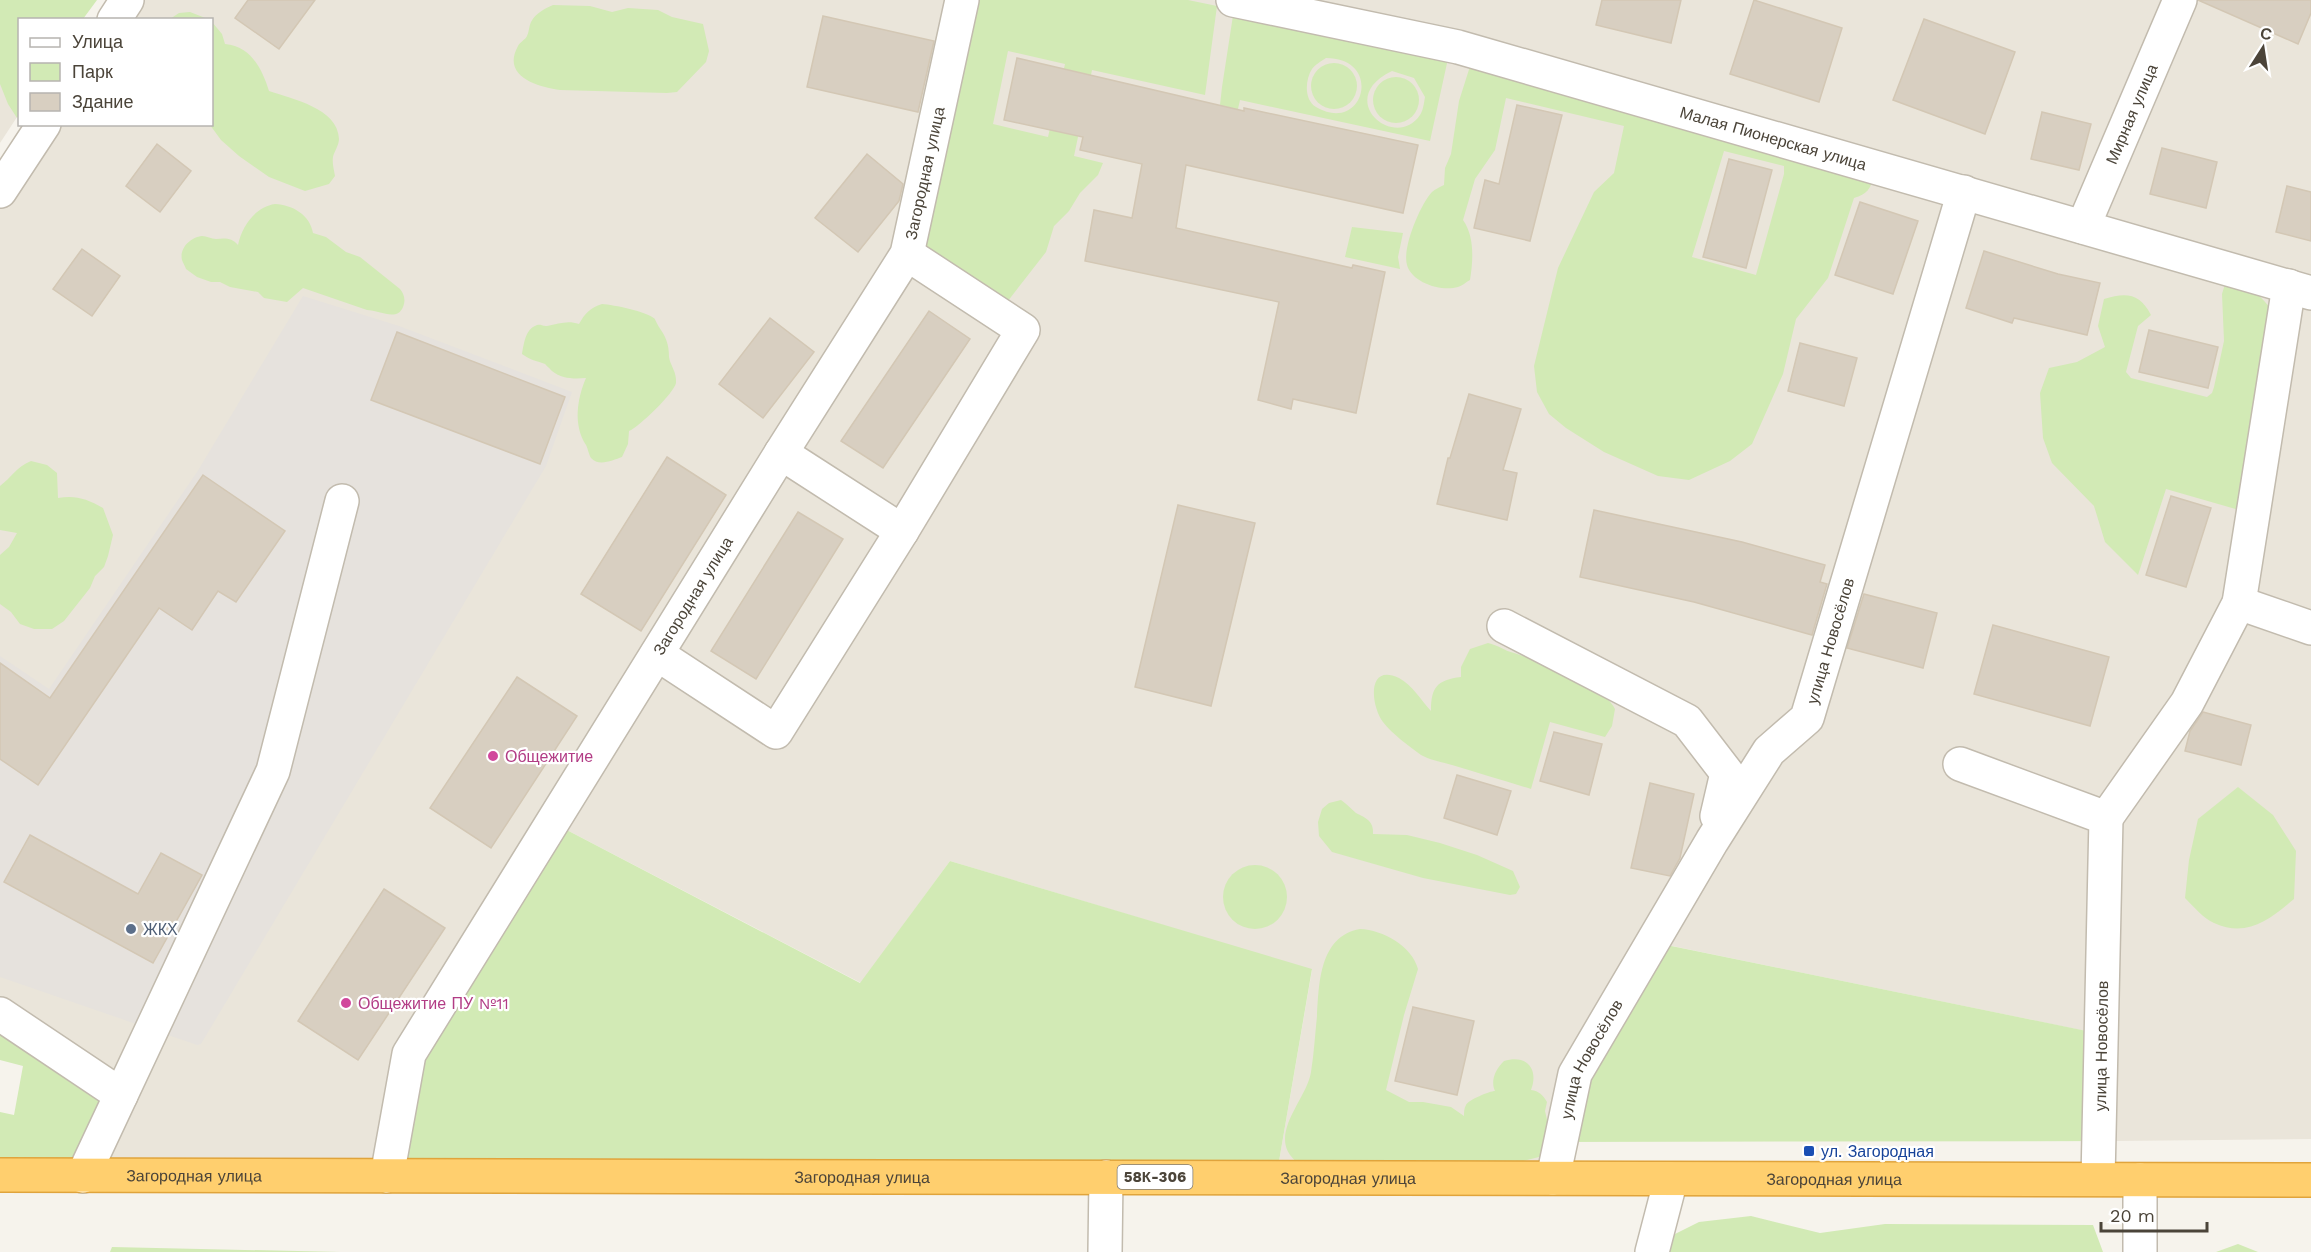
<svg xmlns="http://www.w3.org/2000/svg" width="2311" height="1252" viewBox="0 0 2311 1252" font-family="'Work Sans',sans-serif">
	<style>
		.residential { fill: #eae5da }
		.industrial { fill: #e6e2dd }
		.green { fill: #d2eab5; fill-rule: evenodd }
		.building { fill: #d8cfc1; stroke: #d3c7b4; stroke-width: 1.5 }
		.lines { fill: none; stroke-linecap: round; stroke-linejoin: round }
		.minor-casing { stroke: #c2bbae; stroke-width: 36 }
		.highway-casing { stroke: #e0a43c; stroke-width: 36 }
		.minor { stroke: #fff; stroke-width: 33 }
		.highway { stroke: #ffcf6e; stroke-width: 33 }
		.hotel-dot { fill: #d1479c; stroke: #fff; stroke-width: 2 }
		.service-dot { fill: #5c6f8a; stroke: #fff; stroke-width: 2 }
		.transit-dot { fill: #1a4fb4; stroke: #fff; stroke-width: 2 }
		.labels { text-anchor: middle; stroke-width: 4.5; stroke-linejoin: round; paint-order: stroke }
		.shield { fill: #fff; stroke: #817c74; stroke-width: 1.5 }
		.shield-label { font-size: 15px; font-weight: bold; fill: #4b4439 }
		.street-label { font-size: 16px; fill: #4b4439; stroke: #fff }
		.hotel-label { font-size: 16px; fill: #b23c85; stroke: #fff; text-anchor: start }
		.service-label { font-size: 16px; fill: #4e5e75; stroke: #fff; text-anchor: start }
		.transit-label { font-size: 16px; fill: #164399; stroke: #fff; text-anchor: start }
	</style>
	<rect width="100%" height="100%" fill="#f6f3ec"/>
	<g class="residential">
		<path d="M135,0H955L900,253L403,1051L382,1169L93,1170L0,1007V203L52,125L212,124V20L122,19Z"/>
		<path d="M966,0H1213L1470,55L2311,299V1139L2116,1141L2110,1036L1648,941L1550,1172L1277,1173L1312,970L950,861L861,983L561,827L660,666L779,742L1035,330L912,253Z"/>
		<path d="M1274,0H2172L2079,219Z"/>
		<path d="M2190,0H2311V284L2094,223Z"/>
		<path d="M0,53L20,68L19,114L0,143Z"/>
		<path d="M911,266L1012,333L897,518L794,450Z"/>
		<path d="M784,464L891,534L773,719L669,650Z"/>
	</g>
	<path class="industrial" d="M303,296L399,326L572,392L546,466L201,1044L197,1045L0,977V656L49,689L197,472Z"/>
	<g class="green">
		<path d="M0,0H97L83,19L20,20V114L17,118L8,104L0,84Z"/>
		<path d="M970,0H1188L1217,6L1205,95L1092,70L1074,156L1103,163L1098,175L1080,193L1069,211L1054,226L1046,252L1004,306L916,250ZM1008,51L1065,64L1048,137L993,124Z"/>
		<path d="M553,5L590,6L612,12L628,8L658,10L672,17L703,24L709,51L706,62L677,92L667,93L560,90C538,87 501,77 518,46C520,42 525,40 527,36C529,32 529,26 531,22C536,13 544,9 553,5Z"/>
		<path d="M1234,9L1449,54L1430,141L1240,100L1231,140L1216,141L1222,87ZM1326,58C1384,58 1364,135 1316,107C1304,100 1305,80 1312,69C1315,65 1321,61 1326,58ZM1392,71L1414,78L1425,97C1424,103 1423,111 1420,115C1395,152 1333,99 1392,71Z"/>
		<path d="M190,12L208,19H170L179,13Z"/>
		<path d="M212,22L222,34L225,44C251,46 262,69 269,91C292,99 338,108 339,139C339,145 334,152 333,157C332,163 334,170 335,176L329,184L305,191L269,177L239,156L221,140L210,125Z"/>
		<path d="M1472,60L1873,177C1871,189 1867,194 1854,198L1828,278L1796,319L1783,374L1752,444L1730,461L1689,480L1658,476L1604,452L1566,428L1549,414L1537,392L1534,366L1558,268L1594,192L1614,173L1624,126L1506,98L1495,150L1475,179L1463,220C1475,237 1473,261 1470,280C1466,282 1462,286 1458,287C1442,292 1412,283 1407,265C1402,248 1420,205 1432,192C1435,189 1440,187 1444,185L1445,168L1451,154L1459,101ZM1724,151L1784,166V174L1756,275L1692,257Z"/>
		<circle cx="1334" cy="86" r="23"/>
		<circle cx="1396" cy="100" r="23"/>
		<path d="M275,204C293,205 310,215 313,233L326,237L346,252L360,257L400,289C404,294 406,300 403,307C397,322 379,310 367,310L303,288L287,302L264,298L258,292L230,287L220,282H211L197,277L186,269C185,266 183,263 182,260C179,248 191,237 202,236C207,236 211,239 216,239C226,238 232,238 238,245C242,226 255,207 275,204Z"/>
		<path d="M1352,227L1403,233L1398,257L1400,269L1345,257Z"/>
		<path d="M2225,284C2249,286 2255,289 2270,308L2246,512L2166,489L2138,575L2105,542L2094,506L2052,463L2043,438L2040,393L2049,368L2077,362L2105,347L2098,326L2104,299C2126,292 2140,293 2151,315L2138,326L2126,372L2131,378L2207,397L2212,393L2214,387L2224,341L2222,294Z"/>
		<path d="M602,304C614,305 646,311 655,319C655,320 659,327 659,327C666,337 669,344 669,357C670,365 677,372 676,383C674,393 639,427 629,431L628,444L622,457C613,460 599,467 591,458C589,455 588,449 586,445C573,425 577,399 586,378C574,379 562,379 552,371C551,370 546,365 545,364C535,360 532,361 522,354C524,344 525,329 537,325C542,324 542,326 547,326C559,324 567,320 579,324C585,313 590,308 602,304Z"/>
		<path d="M31,461L47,465L57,473L58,498C76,495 87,499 103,508L113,535L108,556L104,567L95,576L90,588L64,621L52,629H34L20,624L11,612L0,604V555L9,547L17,533L0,530V486C12,477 16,467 31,461Z"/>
		<path d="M1488,643C1498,645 1505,651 1514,653C1531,658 1545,665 1561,674C1565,677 1569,677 1574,679C1587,683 1609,696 1615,709L1612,726L1605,737L1550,722L1531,789C1505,781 1478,773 1452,765C1442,762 1430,760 1421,755C1409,746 1392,734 1383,722C1371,706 1366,663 1399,678C1412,685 1421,700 1431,711C1431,687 1437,680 1461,677V667L1470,649Z"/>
		<path d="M2238,787L2273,815L2296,851L2294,899C2269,920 2247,938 2214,923C2204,919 2193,906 2185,898L2189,860L2198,819Z"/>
		<path d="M1341,800C1347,804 1351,809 1356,813C1366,818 1374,821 1373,834L1407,835L1440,843L1477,855L1513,871L1520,887L1516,894L1510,895L1423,878L1332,852L1319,836L1318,822L1322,809L1329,803Z"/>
		<path d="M561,827L860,983L950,861L1312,969L1277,1173L396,1170L415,1057Z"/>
		<circle cx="1255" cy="897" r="32"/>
		<path d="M1360,929C1383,930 1412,946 1418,969L1404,1015L1386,1090L1409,1102H1423L1451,1107L1464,1116C1464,1112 1464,1108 1466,1105C1468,1100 1490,1091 1495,1091C1490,1080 1496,1069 1504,1061C1527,1054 1539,1069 1531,1090C1539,1091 1543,1095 1547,1102L1545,1111L1548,1124L1543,1156L1504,1166L1298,1163C1264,1137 1307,1100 1311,1072C1314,1053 1315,1035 1317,1016C1319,985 1319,936 1360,929Z"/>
		<path d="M1647,941L2111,1036L2116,1141L1555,1142Z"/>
		<path d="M0,1021L113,1098L79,1169H0V1112L14,1115L23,1066L0,1060Z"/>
		<path d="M1751,1216L1820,1233L1885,1224L2093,1225L2103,1252H1662L1663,1240L1699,1222Z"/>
		<path d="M2238,1244L2258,1252H2216Z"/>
		<path d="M112,1247L341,1252H110Z"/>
	</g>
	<g class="building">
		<path d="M248,0H315L279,49L235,18Z"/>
		<path d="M1602,0H1681L1671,43L1596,25Z"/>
		<path d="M1754,0L1842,28L1819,102L1730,74Z"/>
		<path d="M2198,0H2311V13L2298,44Z"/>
		<path d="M823,16L934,41L918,112L807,87Z"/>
		<path d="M1924,19L2015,52L1985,134L1893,100Z"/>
		<path d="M1017,58L1244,111V108L1418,145L1403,213L1186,165L1176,228L1352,268L1353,265L1385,272L1356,413L1293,399L1291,409L1258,400L1279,302L1085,261L1094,210L1132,218L1142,164L1080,150L1083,137L1004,120Z"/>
		<path d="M1517,105L1562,115L1530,241L1474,228L1485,180L1499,184Z"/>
		<path d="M2042,112L2091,124L2079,170L2031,159Z"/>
		<path d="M157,144L191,171L160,212L126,186Z"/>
		<path d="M2162,148L2217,162L2206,208L2150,194Z"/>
		<path d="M867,154L903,184L899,201L858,252L815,218Z"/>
		<path d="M1729,159L1772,170L1746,268L1703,257Z"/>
		<path d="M2287,186L2311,192V241L2276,232Z"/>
		<path d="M1860,202L1918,221L1893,294L1835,275Z"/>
		<path d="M82,249L120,276L92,316L53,289Z"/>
		<path d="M1984,251L2058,274L2100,283L2087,335L2014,318L2012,323L1966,308Z"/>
		<path d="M929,311L970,339L883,468L841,441Z"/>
		<path d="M770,318L814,352L763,418L719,384Z"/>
		<path d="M2149,330L2218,347L2208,388L2139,372Z"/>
		<path d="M397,332L565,397L540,464L371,400Z"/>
		<path d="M1800,343L1857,358L1844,406L1788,391Z"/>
		<path d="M1469,394L1521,409L1503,470L1517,473L1507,520L1437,504L1448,458H1450Z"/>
		<path d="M667,457L726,495L641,631L581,594Z"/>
		<path d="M203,475L285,531L236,602L218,591L192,630L159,608L38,785L0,759V663L50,698Z"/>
		<path d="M2171,496L2211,508L2186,587L2146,575Z"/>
		<path d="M1178,505L1255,523L1211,706L1135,687Z"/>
		<path d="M1594,510L1742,542L1825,565L1820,582L1827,584L1812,635L1694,602L1580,577Z"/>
		<path d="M798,512L843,539L756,679L711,651Z"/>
		<path d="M1864,594L1937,613L1923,668L1847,648Z"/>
		<path d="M1993,625L2109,657L2090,726L1974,694Z"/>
		<path d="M517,677L577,716L491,848L430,808Z"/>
		<path d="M2203,712L2251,725L2241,765L2185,751L2190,731Z"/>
		<path d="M1554,732L1602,744L1589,795L1540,781Z"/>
		<path d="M1457,775L1511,791L1497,835L1444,818Z"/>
		<path d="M1650,783L1694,794L1680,858L1670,876L1631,868Z"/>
		<path d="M30,835L138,894L161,853L202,875L153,963L4,882Z"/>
		<path d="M384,889L445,928L358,1060L298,1021Z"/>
		<path d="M1413,1007L1474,1021L1457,1095L1395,1081Z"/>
	</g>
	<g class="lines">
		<defs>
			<g id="minor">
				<path id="s1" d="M1233,0L1458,47L2311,293"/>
				<path d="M114,20L127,0"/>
				<path d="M0,191L44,124"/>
				<path id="s2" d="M2083,227L2180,0"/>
				<path d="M781,453L902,531"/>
				<path d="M2239,603L2311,628"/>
				<path d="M1504,626L1687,721L1727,773L1717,816"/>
				<path d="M657,654L776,732L902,531L1023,330L907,254"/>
				<path d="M1960,764L2106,818L2098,1179"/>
				<path d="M2106,818L2187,703L2239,603L2289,286"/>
				<path d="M0,1014L121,1095"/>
				<path d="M83,1176L273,771L342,501"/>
				<path id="s3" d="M387,1176L409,1054L781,453L907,254L962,0"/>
				<path id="s4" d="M1553,1178L1575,1074L1712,841L1769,751L1807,718L1964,192"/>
				<path d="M1105,1252L1106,1177"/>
				<path d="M1652,1252L1671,1179"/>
				<path d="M2140,1252V1180"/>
			</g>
			<g id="highway">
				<path id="s5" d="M0,1175L2311,1180"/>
			</g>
		</defs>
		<use href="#minor" class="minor-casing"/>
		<use href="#highway" class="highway-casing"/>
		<use href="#minor" class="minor"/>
		<use href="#highway" class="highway"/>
	</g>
	<g class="hotel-dot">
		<circle cx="493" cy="756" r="6"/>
		<circle cx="346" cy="1003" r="6"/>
	</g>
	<circle class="service-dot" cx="131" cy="929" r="6"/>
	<rect class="transit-dot" x="1803" y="1145" width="12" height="12" rx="3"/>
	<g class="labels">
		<rect class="shield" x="1117.5" y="1165" width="75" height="24" rx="4.5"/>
		<g class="shield-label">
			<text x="1155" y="1182">58К-306</text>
		</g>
		<g class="street-label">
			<text dy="6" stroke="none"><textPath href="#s2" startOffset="123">Мирная улица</textPath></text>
			<text dy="6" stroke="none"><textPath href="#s1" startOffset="558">Малая Пионерская улица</textPath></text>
			<text dy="6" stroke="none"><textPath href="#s3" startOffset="1149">Загородная улица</textPath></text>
			<text dy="6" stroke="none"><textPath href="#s3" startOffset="663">Загородная улица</textPath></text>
			<text dy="6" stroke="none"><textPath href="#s4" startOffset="614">улица Новосёлов</textPath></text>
			<text transform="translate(2101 1046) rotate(-89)" y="6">улица Новосёлов</text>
			<text dy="6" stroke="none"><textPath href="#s4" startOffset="126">улица Новосёлов</textPath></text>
			<text dy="6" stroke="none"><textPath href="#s5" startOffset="194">Загородная улица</textPath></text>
			<text dy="6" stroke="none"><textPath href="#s5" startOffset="862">Загородная улица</textPath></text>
			<text dy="6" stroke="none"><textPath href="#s5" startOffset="1348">Загородная улица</textPath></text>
			<text dy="6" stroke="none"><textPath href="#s5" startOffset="1834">Загородная улица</textPath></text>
		</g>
		<g class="hotel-label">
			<text x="505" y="762">Общежитие</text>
			<text x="358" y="1009">Общежитие ПУ №11</text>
		</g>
		<g class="service-label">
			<text x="143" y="935">ЖКХ</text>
		</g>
		<g class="transit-label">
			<text x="1821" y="1157">ул. Загородная</text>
		</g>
	</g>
	<rect x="18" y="18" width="195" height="108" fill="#ffffff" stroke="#b7b4b0" stroke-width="1.5"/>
	<rect x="30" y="38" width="30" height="9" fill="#ffffff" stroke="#b7b4b0" stroke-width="1.5"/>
	<text x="72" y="48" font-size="18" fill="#4b4439">Улица</text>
	<rect x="30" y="63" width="30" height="18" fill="#d2eab5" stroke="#b7b4b0" stroke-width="1.5"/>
	<text x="72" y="78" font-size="18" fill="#4b4439">Парк</text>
	<rect x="30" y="93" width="30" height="18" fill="#d8cfc1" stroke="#b7b4b0" stroke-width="1.5"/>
	<text x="72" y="108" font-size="18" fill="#4b4439">Здание</text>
	<g transform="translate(2263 48) rotate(12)" stroke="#ffffff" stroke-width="4.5" paint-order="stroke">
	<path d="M0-4.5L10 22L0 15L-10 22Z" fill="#4b4439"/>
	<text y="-9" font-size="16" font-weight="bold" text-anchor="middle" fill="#4b4439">С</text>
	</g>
	<path d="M2101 1222v9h106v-9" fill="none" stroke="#4b4439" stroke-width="3"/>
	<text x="2110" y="1222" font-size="18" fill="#4b4439" stroke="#ffffff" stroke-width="4.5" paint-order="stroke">20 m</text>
</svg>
